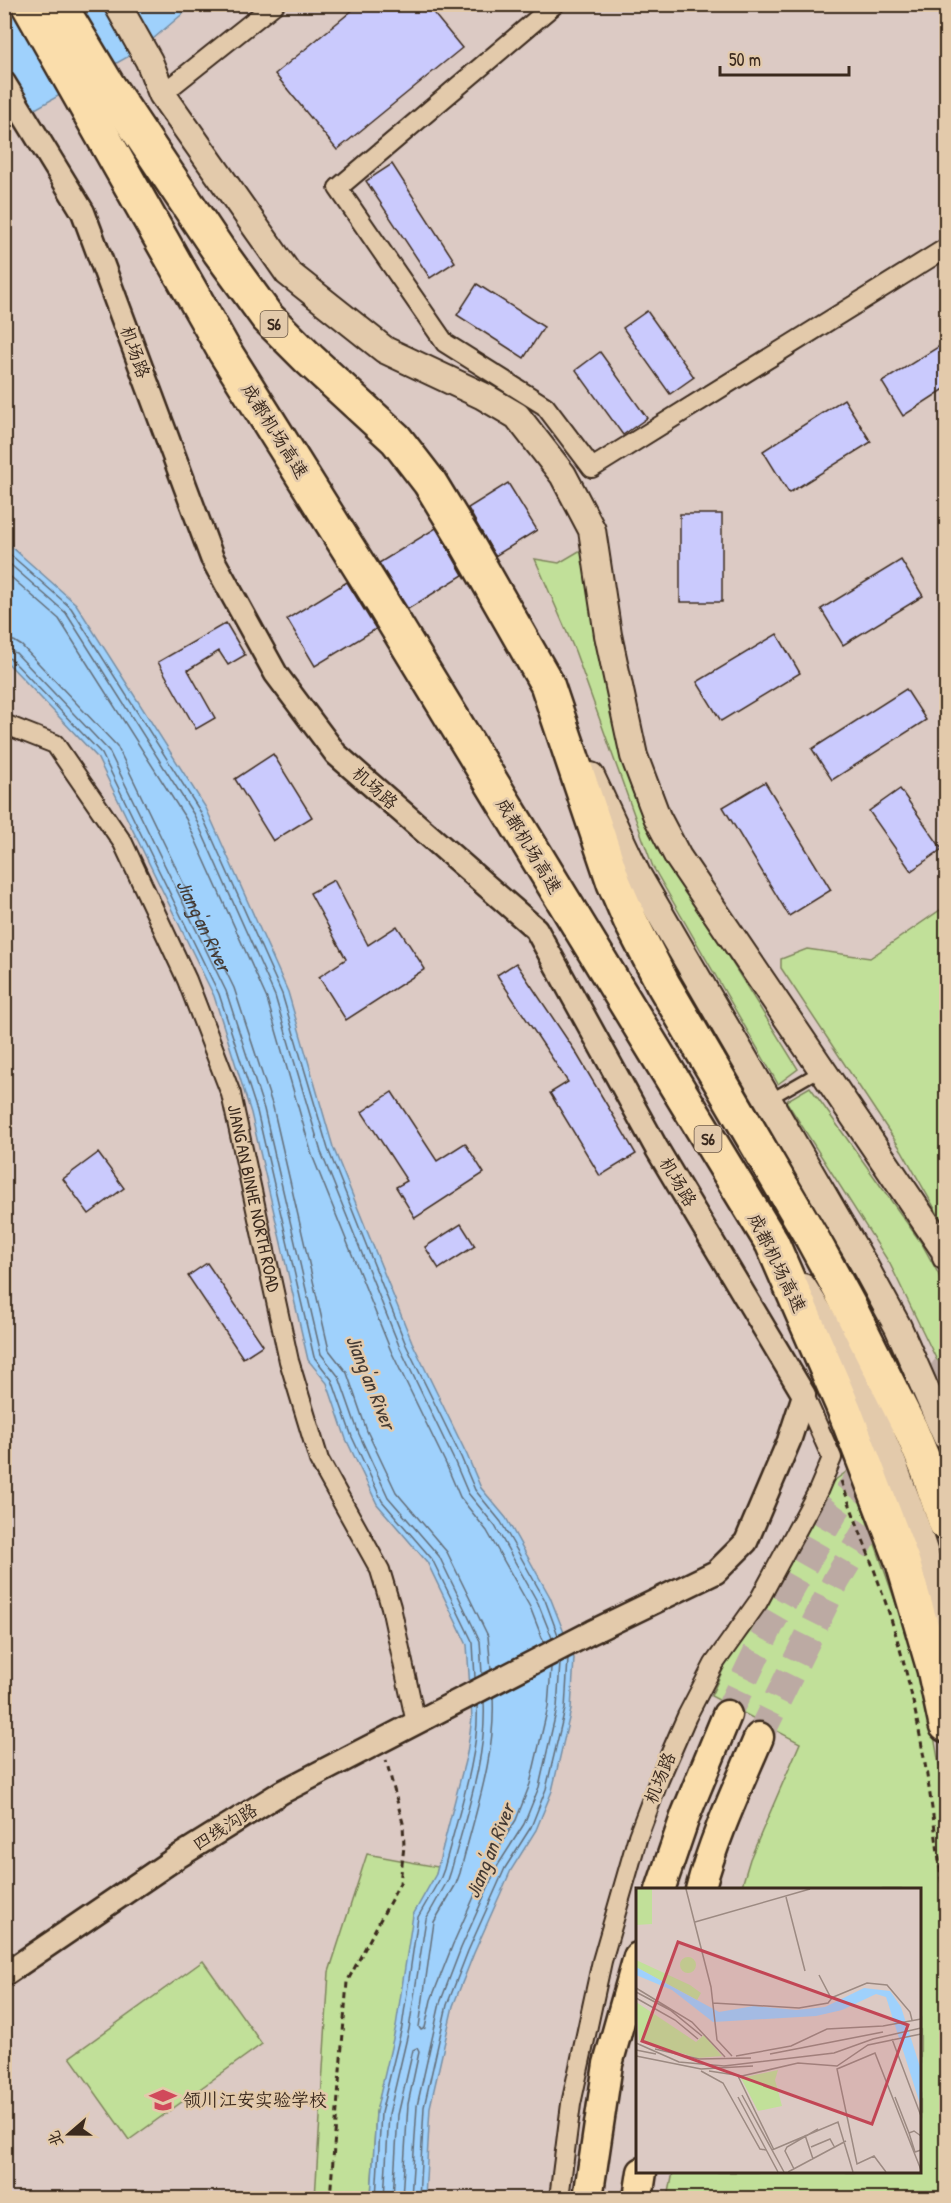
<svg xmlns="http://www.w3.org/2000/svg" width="951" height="2203" viewBox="0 0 951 2203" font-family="'Patrick Hand','LXGW WenKai TC',sans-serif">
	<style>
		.green { fill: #c1e099; stroke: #7e855c; stroke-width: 1.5 }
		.water { fill: #9fd1fc; stroke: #778ea3; stroke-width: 1.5 }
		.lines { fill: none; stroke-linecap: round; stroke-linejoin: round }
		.shore { stroke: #636d77; stroke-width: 1.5 }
		.building { fill: #cacafd; stroke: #3b2a1e; stroke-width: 1.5 }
		.primary-tunnel { stroke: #bcaaa3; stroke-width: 28; stroke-dasharray: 28 14; stroke-linecap: butt }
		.service-casing { stroke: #3b2a1e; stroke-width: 14 }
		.minor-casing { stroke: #3b2a1e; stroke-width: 22 }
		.tertiary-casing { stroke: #3b2a1e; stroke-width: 27 }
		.secondary-casing { stroke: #3b2a1e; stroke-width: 30 }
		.primary-casing { stroke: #3b2a1e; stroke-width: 33 }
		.motorway-casing { stroke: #3b2a1e; stroke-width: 38 }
		.path { stroke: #3b2a1e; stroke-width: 3; stroke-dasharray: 6 4.5; stroke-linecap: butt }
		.service { stroke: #e3caab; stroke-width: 9 }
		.minor { stroke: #e3caab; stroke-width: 18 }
		.tertiary { stroke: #e3caab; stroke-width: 22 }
		.secondary { stroke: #e3caab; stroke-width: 26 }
		.primary { stroke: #faddab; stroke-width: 28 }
		.motorway { stroke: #faddab; stroke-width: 33 }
		.labels { text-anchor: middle; stroke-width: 5; stroke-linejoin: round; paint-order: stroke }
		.shield { fill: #e3caab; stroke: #6d5a48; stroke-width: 1.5 }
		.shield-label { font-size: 16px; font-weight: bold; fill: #3b2a1e }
		.street-label { font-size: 18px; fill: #3b2a1e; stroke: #e3caab }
		.poi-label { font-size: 18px; fill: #3b2a1e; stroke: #e3caab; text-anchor: start }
		.water-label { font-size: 20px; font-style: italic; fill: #453b34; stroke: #e3caab }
		.inset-road { fill: none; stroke: #9c8a82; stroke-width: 1.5 }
		.view { fill: #c24655; fill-opacity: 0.15; stroke: #c24655; stroke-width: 3 }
		.inset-edge { fill: none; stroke: #3b2a1e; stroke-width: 3 }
	</style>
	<rect width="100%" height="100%" fill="#dccac4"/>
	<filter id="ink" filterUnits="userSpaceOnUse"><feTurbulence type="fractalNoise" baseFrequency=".0167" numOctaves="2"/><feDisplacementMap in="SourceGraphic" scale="12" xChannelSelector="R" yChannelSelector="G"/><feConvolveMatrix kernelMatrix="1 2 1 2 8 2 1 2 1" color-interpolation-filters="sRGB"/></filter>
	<g filter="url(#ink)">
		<g class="green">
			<path d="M586,547L654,837L798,1069L778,1084L653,867L575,651L535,559L559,563Z"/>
			<path d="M946,906V1228L902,1151L781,968V959L807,949L870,958Z"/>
			<path d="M810,1087L922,1244L939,1275L946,1298V1379L890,1264L786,1101Z"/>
			<path d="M849,1470L925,1686L946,1803V2198H668L673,2172H920V1890L741,1889L750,1859L800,1743L711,1696L727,1661L764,1613L831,1483Z"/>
			<path d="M367,1854L438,1867L376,2112L371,2198H315L329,1972Z"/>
			<path d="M203,1961L262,2044L129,2140L70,2057Z"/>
		</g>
		<g class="water">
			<path d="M21,5H193L140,50L5,126V16Z"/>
			<path d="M5,541L76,604L206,808L288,992L333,1147L412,1342L467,1455L481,1488L506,1518L550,1597L574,1658L571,1710L552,1791L536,1830L511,1870L474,1953L453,2006L430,2107L425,2198H371L376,2112L396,2026L413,1915L436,1874L467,1753L472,1718L467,1645L427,1562L377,1504L346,1439L327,1383L308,1360L251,1113L214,996L97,757L5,660Z"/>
		</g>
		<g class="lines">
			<g class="shore">
				<path d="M4,549L71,608L200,811L282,994L328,1149L406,1345L461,1457L475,1490L501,1522L545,1600L558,1635"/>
				<path d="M4,559L66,613L194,815L275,996L321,1152L400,1348L454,1460L468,1493L495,1526L538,1603L552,1638"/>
				<path d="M4,571L59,619L186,819L267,999L312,1155L391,1351L446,1464L460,1497L487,1531L530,1607L544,1643"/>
				<path id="s1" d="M4,640L14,641L22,646L117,746L234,988L273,1107L329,1350L347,1373L367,1431L396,1492L447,1552L488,1636L491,1670"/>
				<path d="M4,649L16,653L109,751L226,991L264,1109L321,1354L339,1377L359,1434L388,1497L439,1556L480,1641L482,1674"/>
				<path d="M4,657L11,659L102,754L219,994L257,1111L314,1357L332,1380L352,1437L382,1501L432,1559L473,1643L475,1678"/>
				<path d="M493,1697C496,1757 474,1816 460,1873L456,1884L434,1922L419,2027L421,2030L425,2028L431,2000L453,1944L490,1861L516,1820L530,1784L548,1707L551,1668"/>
				<path d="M376,2198L381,2113L402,2027L418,1917L441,1877L444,1869C456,1821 480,1754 477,1706"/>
				<path d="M384,2198L389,2114L409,2029L426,1919L448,1880L451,1871C465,1818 487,1757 484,1702"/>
				<path d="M393,2198L398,2115L413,2050L417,2048L419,2052L408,2104L402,2198"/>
				<path d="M411,2198L417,2106L440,2003L461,1948L498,1865L524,1824L539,1787L557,1708L560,1663"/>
				<path d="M419,2198L424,2107L447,2005L468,1951L505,1868L531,1827L546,1789L565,1709L568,1659"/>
			</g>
		</g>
		<g class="building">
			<path d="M360,4H426L462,48L337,150L275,74Z"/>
			<path d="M392,164L455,262L430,278L366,181Z"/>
			<path d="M477,284L544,327L524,358L457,315Z"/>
			<path d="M647,311L694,377L670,394L623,328Z"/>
			<path d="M946,342V388L903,416L882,382Z"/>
			<path d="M600,352L647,418L623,435L576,370Z"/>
			<path d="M844,399L871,442L789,493L763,451Z"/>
			<path d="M508,483L537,530L495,556L468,508Z"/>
			<rect x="680" y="514" width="42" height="88"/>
			<path d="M436,528L463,575L408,609L379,563Z"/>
			<path d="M901,560L923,596L843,645L821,609Z"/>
			<path d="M347,582L376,629L315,666L287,619Z"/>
			<path d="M226,623L245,655L228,665L219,651L188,670L215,718L196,729L158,662Z"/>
			<path d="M777,634L800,673L721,721L697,682Z"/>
			<path d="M906,689L926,720L832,780L812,749Z"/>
			<path d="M273,754L312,817L273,841L235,779Z"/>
			<path d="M765,782L831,890L789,916L723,807Z"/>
			<path d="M900,789L942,849L911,871L869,811Z"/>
			<path d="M334,880L368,945L397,926L425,969L346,1020L319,977L346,959L310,893Z"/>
			<path d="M516,963L575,1051L636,1154L600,1176L550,1093L568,1082L497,975Z"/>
			<path d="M392,1092L437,1161L465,1143L484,1173L415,1218L396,1187L407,1181L362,1112Z"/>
			<path d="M98,1153L124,1188L89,1214L63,1179Z"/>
			<path d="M461,1224L475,1246L439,1269L425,1247Z"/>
			<path d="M207,1263L263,1345L243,1358L188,1276Z"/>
		</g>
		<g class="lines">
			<g class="primary-tunnel">
				<path d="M911,1411L946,1368"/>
				<path d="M727,1715L771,1623L836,1509L877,1454"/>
				<path d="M759,1737L836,1581L863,1536L893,1492"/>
			</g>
			<defs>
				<path id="service" d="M779,1094L821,1070"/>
				<g id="minor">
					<path d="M555,4L338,188L445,343L545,406L592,468L946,248"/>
					<path d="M162,94L275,4"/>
					<path id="s2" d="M4,724L55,744L123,843L187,980L231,1094L289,1361L319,1460L380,1570L391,1607L416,1723"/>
					<path d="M559,2198L571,2104L602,1961L638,1836L659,1780L687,1716L714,1664L758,1602L818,1491L832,1458L804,1395"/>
				</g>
				<path id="tertiary" d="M4,83L83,212L212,558L276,674L336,754L536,929L657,1149L804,1395L789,1441L746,1542L716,1572L592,1632L282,1792L176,1858L4,1975"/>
				<g id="secondary">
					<path d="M117,4L149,61L162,94L288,273L385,350L483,396L517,416L563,475L592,530L608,635L634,756L657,817L678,857L945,1251L946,1257"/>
					<path d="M591,776L637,874L863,1263L898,1327L946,1436"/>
					<path d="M803,1287C870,1388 914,1509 946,1624"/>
				</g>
				<g id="primary">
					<path d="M660,1890L686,1814L727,1715"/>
					<path d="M700,1890C714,1837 738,1787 759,1737"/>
					<path d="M588,2198L608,2064L638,1957"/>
					<path d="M638,2198L642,2172"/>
				</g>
				<g id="motorway">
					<path d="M28,4L225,352L378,596L772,1243L844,1409L903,1563L934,1669L946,1725"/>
					<path d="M59,4L107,84L219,251L267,317L309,359L396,439L430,483L466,542L547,684L614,883L630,920L663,984L812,1238L849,1306L911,1430L928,1471L946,1524"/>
				</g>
			</defs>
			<use href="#service" class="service-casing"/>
			<use href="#minor" class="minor-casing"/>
			<use href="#tertiary" class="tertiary-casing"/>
			<use href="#secondary" class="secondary-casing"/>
			<use href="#primary" class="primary-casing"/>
			<use href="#motorway" class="motorway-casing"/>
			<g class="path">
				<path d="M841,1481C858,1527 876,1572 891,1619C922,1716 934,1818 946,1918"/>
				<path d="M330,2198L347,1982L400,1883L404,1846L403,1823L386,1760"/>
				<path d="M941,2198L946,2159"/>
			</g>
			<use href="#service" class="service"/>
			<use href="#minor" class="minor"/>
			<use href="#tertiary" class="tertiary"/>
			<use href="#secondary" class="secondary"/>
			<use href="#primary" class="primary"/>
			<use href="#motorway" class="motorway"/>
		</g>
	</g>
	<defs>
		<symbol id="school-bare" viewBox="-9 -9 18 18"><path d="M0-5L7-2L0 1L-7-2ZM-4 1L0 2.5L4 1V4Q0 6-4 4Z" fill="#d1495b" stroke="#e3caab" stroke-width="2.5" paint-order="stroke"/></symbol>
	</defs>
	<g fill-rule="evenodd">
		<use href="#school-bare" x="144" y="2081" width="38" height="38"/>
	</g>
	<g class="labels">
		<g class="shield">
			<rect x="260.5" y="311" width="27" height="26" rx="4.5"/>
			<rect x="694.5" y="1126" width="27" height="26" rx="4.5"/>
		</g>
		<g class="shield-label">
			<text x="274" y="330">S6</text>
			<text x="708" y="1145">S6</text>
		</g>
		<g class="street-label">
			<text transform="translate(135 352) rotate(70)" y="6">机场路</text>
			<text transform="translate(275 431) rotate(58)" y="6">成都机场高速</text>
			<text transform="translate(375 788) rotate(41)" y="6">机场路</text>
			<text transform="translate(529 846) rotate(59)" y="6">成都机场高速</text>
			<text transform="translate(678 1182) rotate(59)" y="6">机场路</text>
			<text dy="6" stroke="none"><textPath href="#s2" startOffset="555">JIANG'AN BINHE NORTH ROAD</textPath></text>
			<text transform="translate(777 1263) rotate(64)" y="6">成都机场高速</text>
			<text transform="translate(660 1778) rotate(-68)" y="6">机场路</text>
			<text transform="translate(225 1827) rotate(-32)" y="6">四线沟路</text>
		</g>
		<g class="poi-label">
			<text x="183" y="2106">领川江安实验学校</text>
		</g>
		<g class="water-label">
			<text dy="7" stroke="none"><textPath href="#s1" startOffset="357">Jiang'an River</textPath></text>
			<text transform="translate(371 1382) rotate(68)" y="7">Jiang'an River</text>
			<text transform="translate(490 1851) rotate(-68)" y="7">Jiang'an River</text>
		</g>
	</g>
	<g transform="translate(636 1888)">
		<rect width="285" height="285" fill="#dccac4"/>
		<path d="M0,1H16V36L0,37ZM44 77a8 8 0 1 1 16 0a8 8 0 1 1-16 0ZM0,72L54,97L65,105L61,112L0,79ZM0,114L60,154L68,147L86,168L61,170L3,152ZM142,182L139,192L146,218L122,223L105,190Z" fill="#c1e099"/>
		<path d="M0,79L83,124L118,118L160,122L189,119L228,100L254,103L265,119L285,182V219L250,109L240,106L206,122L180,128L77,134L36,102L0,87Z" fill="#9fd1fc"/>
		<path class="inset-road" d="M50,1L75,99L81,152L96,168M150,9L169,83M59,34L174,1M183,87L195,110L231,95L251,97L274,124L276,132M0,100L56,134L89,169M0,104L34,122L66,148M0,110L39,132L62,151M77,115L163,120L192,115L196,110M256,151L285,228M0,155L43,174L88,178L198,165L237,151L285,140M19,161L63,171L115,170M0,162L20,166M134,166L247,144M0,168L65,181L117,178M100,168L155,158L191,141L247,138L285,131M65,183L87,195L124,261L130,262M73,183L106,188L162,175L201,178L232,157L285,146M102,188L138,262M106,207L148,284M102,209L142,284M259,209L273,245L278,243L285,248M273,245L279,264L285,262M169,247L177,271M175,259L194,251L199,260M136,262L202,234L217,284M158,281L149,263L151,259L182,241M152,284L210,253M250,284L238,268L221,276L201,181L239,165L285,282"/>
		<path class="view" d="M42,54L272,137L236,236L6,153Z"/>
		<rect width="285" height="285" class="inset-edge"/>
	</g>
	<rect width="951" height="2203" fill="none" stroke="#e3caab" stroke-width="24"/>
	<rect x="12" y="12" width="927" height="2179" fill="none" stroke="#3b2a1e" stroke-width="2" filter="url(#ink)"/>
	<g transform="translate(69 2134) rotate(250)" stroke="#e3caab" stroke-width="4.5" paint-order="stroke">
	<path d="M0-4.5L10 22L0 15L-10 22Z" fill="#3b2a1e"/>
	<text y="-9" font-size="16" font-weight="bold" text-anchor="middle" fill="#3b2a1e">北</text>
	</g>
	<path d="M720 66v9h129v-9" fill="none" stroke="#3b2a1e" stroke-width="3"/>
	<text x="729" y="66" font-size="18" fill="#3b2a1e" stroke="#e3caab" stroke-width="4.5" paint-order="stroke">50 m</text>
</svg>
